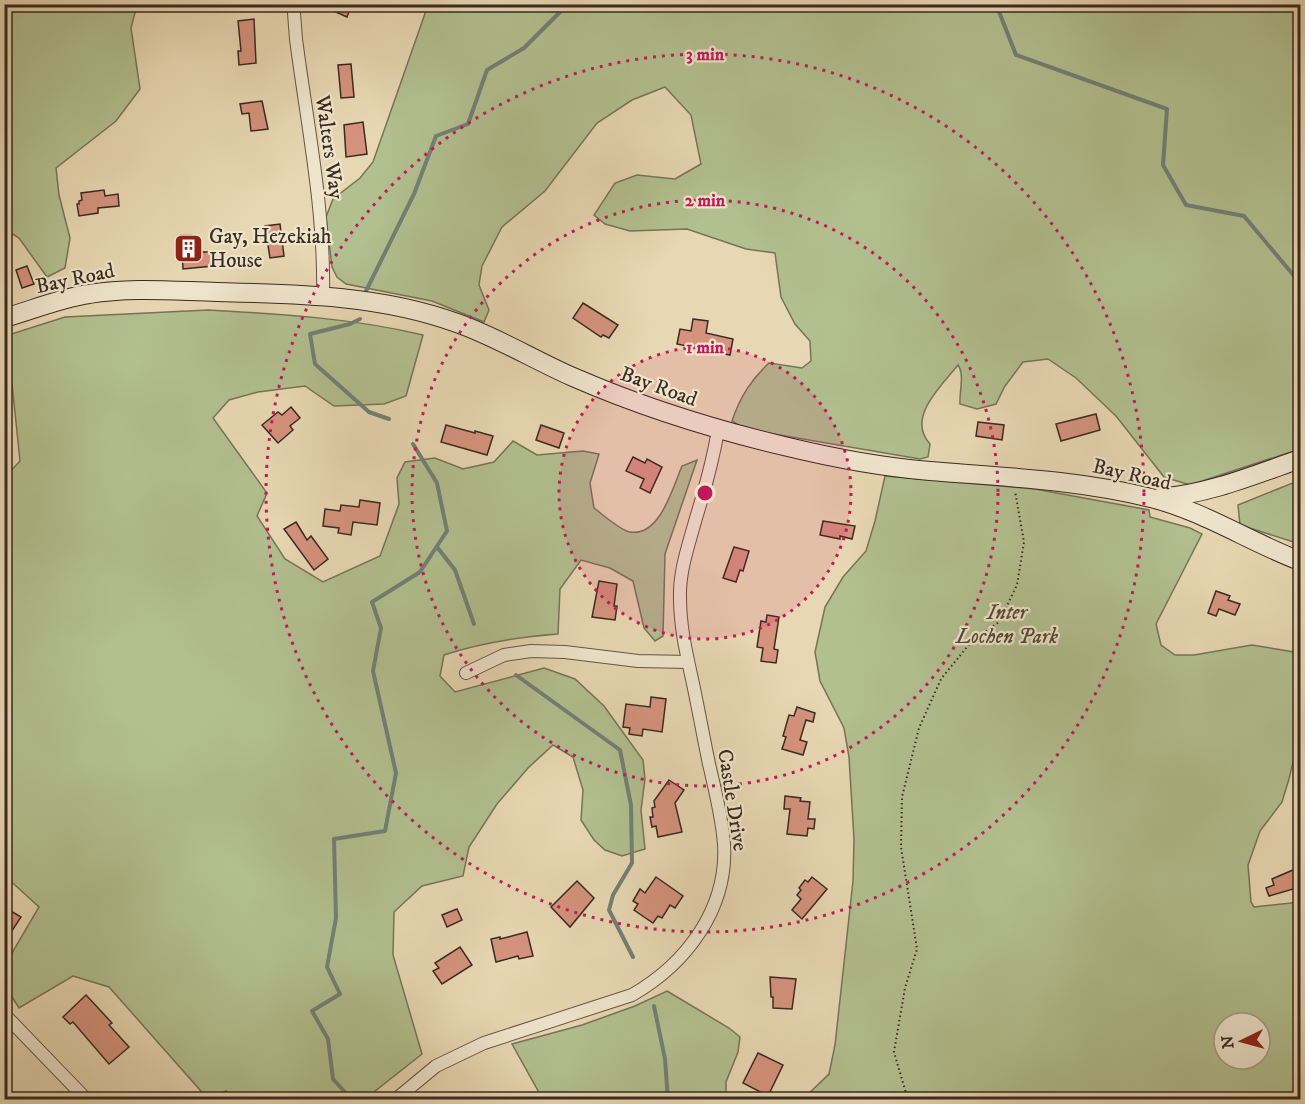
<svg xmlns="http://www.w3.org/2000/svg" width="1305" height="1104" viewBox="0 0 1305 1104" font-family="'IM FELL DW Pica',serif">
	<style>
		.green { fill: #b2bf8f; stroke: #767458; stroke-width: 1.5; fill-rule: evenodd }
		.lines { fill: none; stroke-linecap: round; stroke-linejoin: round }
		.stream { stroke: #728076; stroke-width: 4 }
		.building { fill: #d5937d; stroke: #3a2a20; stroke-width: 1.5 }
		.minor-casing { stroke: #655544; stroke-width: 14 }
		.secondary-casing { stroke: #3a2a20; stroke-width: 20 }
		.path { stroke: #3a2a20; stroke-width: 2; stroke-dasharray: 1.5 3; stroke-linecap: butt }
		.minor { stroke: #efe5cd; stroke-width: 12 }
		.secondary { stroke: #efe5cd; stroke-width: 18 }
		.ring { fill: none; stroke: #c2185b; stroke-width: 3; stroke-dasharray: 3 6 }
		.labels { text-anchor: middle; stroke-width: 4.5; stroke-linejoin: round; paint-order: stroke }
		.street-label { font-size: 21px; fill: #3a2a20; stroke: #efe5cd }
		.poi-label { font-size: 21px; fill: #3a2a20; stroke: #efe5cd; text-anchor: start }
		.park-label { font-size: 21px; font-style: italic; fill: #524836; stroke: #efe5cd }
		.centre { fill: #c2185b; stroke: #efe5cd; stroke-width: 3 }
		.ring-label { font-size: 18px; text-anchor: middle; font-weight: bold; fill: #c2185b; stroke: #efe5cd; stroke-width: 4.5; stroke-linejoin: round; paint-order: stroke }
	</style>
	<rect width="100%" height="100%" fill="#e7d7b2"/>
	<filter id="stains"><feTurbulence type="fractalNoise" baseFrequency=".00333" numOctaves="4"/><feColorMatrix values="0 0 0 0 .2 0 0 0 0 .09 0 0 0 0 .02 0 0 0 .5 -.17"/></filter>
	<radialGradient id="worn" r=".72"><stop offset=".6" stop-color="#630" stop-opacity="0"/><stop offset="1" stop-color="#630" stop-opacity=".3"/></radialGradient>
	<g class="green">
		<path d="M5,4L137,5L131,28L140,89L116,121L56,168L59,195L70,238L65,268L47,277L19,238L5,229Z"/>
		<path d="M428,5H1300V449L1190,485L1164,477L1116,416L1076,378L1048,359L1023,362L1005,386L996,404L977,409L960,404C959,392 965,375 958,365C941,386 906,418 930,444L928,457L920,459L745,429L732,421C740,397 751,380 769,363L802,368L811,361L810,341L795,324L781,297L775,253L746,249L687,229L630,231L605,224L594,215L615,183L637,175L675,179L701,164L691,115L665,87L632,100L597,123L545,191L502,227L482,266L479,285L489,310L484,322L432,301L346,284L337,277L332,267L326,217L333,199L360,178L373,162Z"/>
		<path d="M208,310C281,314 352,318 423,335L406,396L384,404L334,406L305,386L258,392L229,400L213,418L267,493L257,516L285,559L323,582L380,556L399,504L397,478L405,462L435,458L463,469L494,462L513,441L537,455L583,451L599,454L590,483L594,508C602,514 621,531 630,532C660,537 673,487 682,466L697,460L665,554L663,636L655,641L644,628L633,581L610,568L581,560L560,589L558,634C519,637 480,643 444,655L440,676L455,692L544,668L575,679L604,706L643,760L645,779L641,810L645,849L622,856L605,850L594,840L581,820L583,790L573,757L553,745L528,768L497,804L469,847L463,876L422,886L394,912L393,955L422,1054L365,1099H233L226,1091L208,1099L109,987L73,976L19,1008L5,986V965L39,907L5,876L4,478L20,461L12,384L5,368V336L65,317Z"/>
		<path d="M885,476L1035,489L1149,510L1150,517L1190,528L1202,534L1156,624L1161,645L1175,655H1194L1252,645L1300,653V733L1289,779L1282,802L1260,831L1248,865L1251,902L1254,907L1300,902V1099L802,1100L829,1074L835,1045L853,881L854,839L849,757L844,728L820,681L815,652L825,607L843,577L866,551L875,521ZM1224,1023H1260V1059H1224Z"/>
		<path d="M1300,480V544L1240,525L1238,505Z"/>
		<path d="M667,991L729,1028L740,1037L738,1052L726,1082V1099L591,1100L576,1095L545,1097L541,1096L512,1044L582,1025L635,1006Z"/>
	</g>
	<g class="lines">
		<g class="stream">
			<path d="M996,4L1016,55L1167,109L1163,165L1186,205L1244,216L1300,283"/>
			<path d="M365,293L414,194L436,136L468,124L487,70L524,48L568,4"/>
			<path d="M360,319L350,324L310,334L315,364L369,412L389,419"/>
			<path d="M437,547L455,570L474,624"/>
			<path d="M516,675L620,750L631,805L632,863L613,895L609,910L633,957"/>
			<path d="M654,1006L665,1059L668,1100"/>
			<path d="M352,1100L333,1079L328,1039L312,1011L340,994L327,967L336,918L334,839L385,831L396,773L373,671L381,628L372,602L420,572L447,531L437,483L413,444"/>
		</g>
	</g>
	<g class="building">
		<path d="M318,4H352L347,17Z"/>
		<path d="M254,19L256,63L239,65L238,51H241L238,21Z"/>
		<path d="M351,64L354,97L341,98L338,65Z"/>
		<path d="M262,101L268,129L251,131L249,113L242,114L240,104Z"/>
		<path d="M363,122L367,154L346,157L344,125Z"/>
		<path d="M104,190L105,196L118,194L119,206L98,208V213L79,216L77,204H79V201L82,200L81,193Z"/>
		<path d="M280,224L284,256L270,258L265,226Z"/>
		<path d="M181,235H191L193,252H212L213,266L183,269Z"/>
		<path d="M27,266L34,284L22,288L16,270Z"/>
		<path d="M583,303L618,325L609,338L603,335L601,337L573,318Z"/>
		<path d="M693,319L708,321L706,333L733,339L730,355L677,344L680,329L691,331Z"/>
		<path d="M291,407L300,418L290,426L293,430L278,443L262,425L278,412L282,415Z"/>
		<path d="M1096,414L1100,430L1061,441L1056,424Z"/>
		<path d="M978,422L1004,425L1002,440L976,436Z"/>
		<path d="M446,425L475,433V431L493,436L487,455L441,442Z"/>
		<path d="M541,425L564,433L559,448L536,440Z"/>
		<path d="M633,457L645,463L647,459L662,467L650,493L640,488L644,479L626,471Z"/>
		<path d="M360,500L380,503L377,525L353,522L351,535L338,533L339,528L323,526L325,509L340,511L341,505L359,507Z"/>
		<path d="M823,521L855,526L852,539L840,536V539L820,535Z"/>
		<path d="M296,522L307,540L311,536L328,559L314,570L284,529Z"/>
		<path d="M734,547L749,551L743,571L740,570L736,582L723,578Z"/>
		<path d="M599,581L617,584L614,606H617L615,620L592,617Z"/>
		<path d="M1216,591L1230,596L1228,600L1240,604L1235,615L1219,609L1216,616L1208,613Z"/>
		<path d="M767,615L779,617L774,649L778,650L776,663L761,661L763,648L757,647L761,621L766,622Z"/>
		<path d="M651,697L666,699L662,732L643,729L642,736L629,734L630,728L623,727L626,704L650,707Z"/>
		<path d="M797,707L815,713L813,722L806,720L800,740L807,742L803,755L782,749L786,737L783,736L789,715L794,716Z"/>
		<path d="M669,780L684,790L675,803L682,832L658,837L656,826L652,827L650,817H653L652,808L655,807L654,801Z"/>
		<path d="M785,796L801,798L800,801L810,802L808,819H815L814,829L808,828L807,836L787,834L790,809H784Z"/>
		<path d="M1300,867V887L1269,896L1266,888L1274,885L1272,879Z"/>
		<path d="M656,877L683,896L675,908L670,905L662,918L658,916L653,923L634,910L638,904L633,901L640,889L645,893Z"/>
		<path d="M812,877L827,889L802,919L792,910L801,899L797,895L801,890L799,888L805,880L808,882Z"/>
		<path d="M577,881L594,898L570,927L551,907Z"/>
		<path d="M4,907L21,917L4,943Z"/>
		<path d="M457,909L462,920L447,927L442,915Z"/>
		<path d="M527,932L533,956L519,959L518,956L496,962L491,939L500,937V939Z"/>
		<path d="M460,947L472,965L442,984L433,971L439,968L435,963Z"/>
		<path d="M770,977L796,979L792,1009L773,1008V997H771Z"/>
		<path d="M86,995L112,1023L109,1025L129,1047L109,1064L73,1022L70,1024L63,1017Z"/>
		<path d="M758,1053L783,1065L768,1096L743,1083Z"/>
	</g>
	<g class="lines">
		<defs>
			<g id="minor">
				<path d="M296,4L294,13L296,39C307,124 325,210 323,296"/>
				<path d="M466,673L504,655L531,651L565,652L638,661L688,662"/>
				<path d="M4,1014L87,1100"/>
				<path d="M395,1100L436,1066L484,1043L632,995C686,964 728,909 724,844C722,817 715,790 709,764C703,735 698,707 692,679C686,652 680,626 680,598C679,571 689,544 696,518C705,489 713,460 718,430"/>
			</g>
			<g id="secondary">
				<path d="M4,318C32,310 61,298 89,294C131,287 174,291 217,292C298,294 380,295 457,323C497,337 534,360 573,377C642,407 712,429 784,446C833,458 881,467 930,471C1004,477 1079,480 1151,498C1203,511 1250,542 1300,561"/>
				<path d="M1159,498C1209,494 1254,475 1300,459"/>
			</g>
		</defs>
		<use href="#minor" class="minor-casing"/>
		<use href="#secondary" class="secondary-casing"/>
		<path class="path" d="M908,1100L894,1052L905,988L917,949L901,847L902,797L919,728L941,679L971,642L999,622L1017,585L1024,542L1015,491"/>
		<use href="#minor" class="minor"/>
		<use href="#secondary" class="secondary"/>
	</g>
	<circle cx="705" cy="493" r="146" fill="#c2185b" fill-opacity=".12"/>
	<g class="ring">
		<circle cx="705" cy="493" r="146"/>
		<circle cx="705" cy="493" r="293"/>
		<circle cx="705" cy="493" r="439"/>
	</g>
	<defs>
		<symbol id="building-square" viewBox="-11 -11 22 22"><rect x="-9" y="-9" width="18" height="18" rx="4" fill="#8f2418" stroke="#efe5cd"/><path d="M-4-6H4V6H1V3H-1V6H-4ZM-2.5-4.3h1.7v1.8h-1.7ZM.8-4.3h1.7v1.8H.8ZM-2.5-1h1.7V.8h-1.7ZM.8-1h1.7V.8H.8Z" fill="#fff"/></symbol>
	</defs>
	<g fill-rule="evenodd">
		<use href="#building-square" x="172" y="232" width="33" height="33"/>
	</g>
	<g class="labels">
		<g class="street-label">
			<text transform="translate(330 147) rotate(82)" y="7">Walters Way</text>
			<text transform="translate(75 278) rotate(-12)" y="7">Bay Road</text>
			<text transform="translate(659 386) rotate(20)" y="7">Bay Road</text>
			<text transform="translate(1132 474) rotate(13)" y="7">Bay Road</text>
			<text transform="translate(733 800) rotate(81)" y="7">Castle Drive</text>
		</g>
		<g class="poi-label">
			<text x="209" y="243">Gay, Hezekiah<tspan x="209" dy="24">House</tspan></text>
		</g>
		<g class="park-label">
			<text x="1007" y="619">Inter<tspan x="1007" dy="24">Lochen Park</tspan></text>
		</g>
	</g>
	<circle cx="705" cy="493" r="9" class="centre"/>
	<g class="ring-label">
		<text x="705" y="60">3 min</text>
		<text x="705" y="206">2 min</text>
		<text x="705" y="353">1 min</text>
	</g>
	<rect width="1305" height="1104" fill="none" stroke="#e7d7b2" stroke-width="24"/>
	<rect x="6" y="6" width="1293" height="1092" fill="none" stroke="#3a2a20" stroke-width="3"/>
	<rect x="12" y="12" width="1281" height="1080" fill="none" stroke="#3a2a20" stroke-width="1.5"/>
	<g transform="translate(1242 1041) rotate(265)"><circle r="28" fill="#efe5cd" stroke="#a79a88" stroke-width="1.5"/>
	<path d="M0-4.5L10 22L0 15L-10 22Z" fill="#8f2418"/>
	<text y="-9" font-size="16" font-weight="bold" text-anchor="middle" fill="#3a2a20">N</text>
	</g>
	<rect width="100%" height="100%" filter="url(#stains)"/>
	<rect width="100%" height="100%" fill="url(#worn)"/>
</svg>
